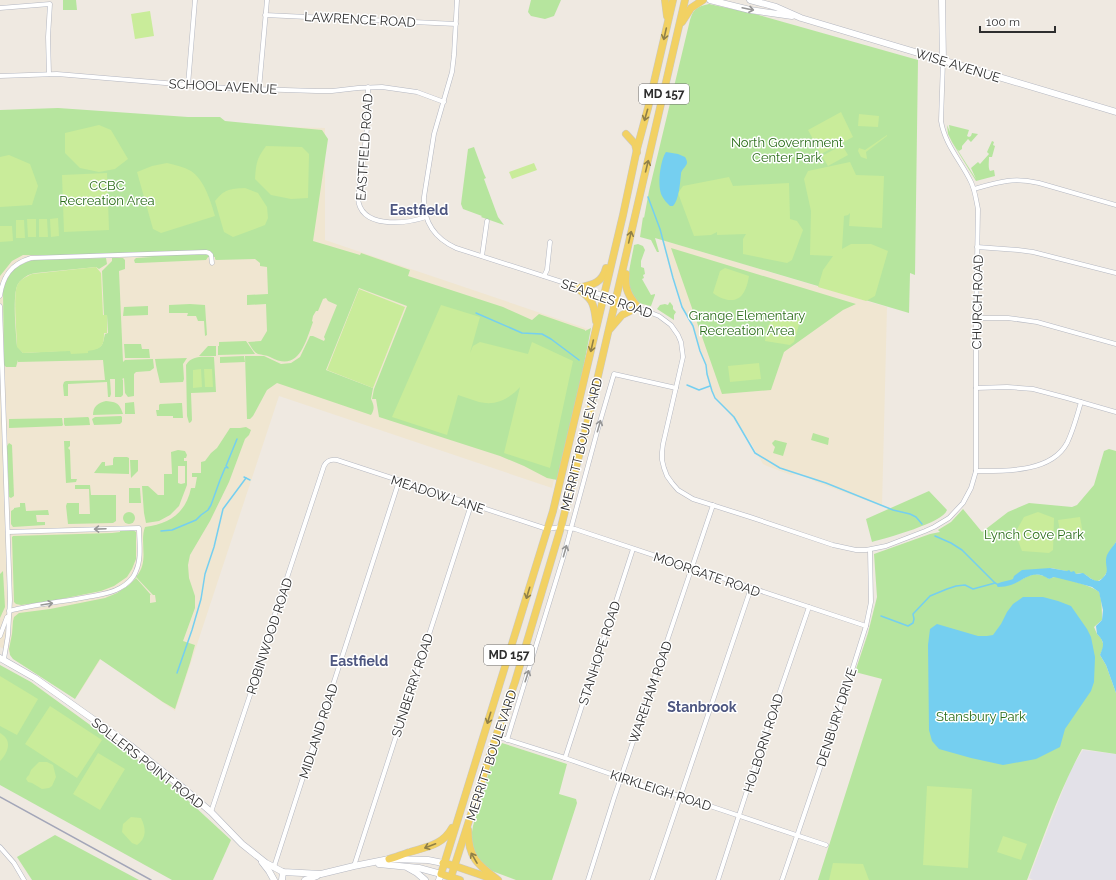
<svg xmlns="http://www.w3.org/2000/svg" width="1116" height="880" viewBox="0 0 1116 880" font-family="Raleway,sans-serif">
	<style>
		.industrial { fill: #e3e1e8 }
		.education { fill: #f0e6d1 }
		.green { fill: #b6e59e; fill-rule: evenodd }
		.pitch { fill: #c9ec9a }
		.water { fill: #75cff0 }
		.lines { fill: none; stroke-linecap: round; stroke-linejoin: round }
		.stream { stroke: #75cff0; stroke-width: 1.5 }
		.street-casing { stroke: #b4b7c1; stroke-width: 5 }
		.secondary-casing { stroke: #b4b7c1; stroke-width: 7 }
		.primary-casing { stroke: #c9c9c9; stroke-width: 8 }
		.street { stroke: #fff; stroke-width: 4 }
		.secondary { stroke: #fff; stroke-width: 6 }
		.primary { stroke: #f2d163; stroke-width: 7 }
		.rail { stroke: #a3a6b8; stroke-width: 1.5 }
		.oneway { stroke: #969696 }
		.oneway2 { stroke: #908048 }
		.labels { text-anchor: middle; stroke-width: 3; stroke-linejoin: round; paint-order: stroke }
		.shield { fill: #fff; stroke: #6d6d6d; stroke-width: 1 }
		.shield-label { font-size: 12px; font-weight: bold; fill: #2e2e2e }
		.street-label { font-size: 13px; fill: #2e2e2e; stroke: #fff }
		.park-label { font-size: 13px; fill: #2c6e1b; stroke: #fff }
		.neighbourhood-label { font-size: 14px; font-weight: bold; fill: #4d5680; stroke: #fff }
	</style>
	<rect width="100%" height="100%" fill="#efe9e1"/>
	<path class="industrial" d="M1083,750L1116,754V880H1033L1029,878L1040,849L1071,769Z"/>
	<g class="education">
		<path d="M0,120L325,128V240L588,329L580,364L576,386L552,488L279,396L175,711L101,659L78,695L19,657L0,647Z"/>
		<path d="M662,240L887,307L882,506L816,482L804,475L800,474L791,475L767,466L763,464L750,441L737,423L711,392L707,373V366L701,353L695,331L681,304L676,285L671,273Z"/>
	</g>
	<g class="green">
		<path d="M63,0H76L77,10H63Z"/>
		<path d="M531,0H561L554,16L545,19L531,16L528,12Z"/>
		<path d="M709,4L755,14L918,60L915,275L910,273L909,313L655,238L659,252H657L651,240L640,237L643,217L644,218L649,191L690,20C694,8 697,7 709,4Z"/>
		<path d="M58,108L188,117H220L225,121L322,130L328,139L313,241L360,255L361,253L410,270L408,276L503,307L532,320L539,314L585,330V331L591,328L582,375L557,480L547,478L524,466L500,456L379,417L376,399H372L374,389L407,306L359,288L326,370L373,388L371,399C374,405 375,409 371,415L277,383L267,390L253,416L250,419H247L245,356H264L281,364L291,363L300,357L310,336H313L324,341L325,339L324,337L337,305L328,301L326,298L323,299L318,311H316L313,316L312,321L313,322C305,343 299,373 270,357C266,355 262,355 258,354C253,352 251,346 248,342L261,341L267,331L266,304L247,305V295L268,294L267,267L260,266V263L255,259L216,260L215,259V257H208L206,260L139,263H135L134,260L136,258L153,257L23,255L12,261L0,276V110Z"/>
		<path d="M947,125L950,132L949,125L969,130L967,136L969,137L971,136L972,133L978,134L971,142L968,139L962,146V149L959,151L957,149L976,179L971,168L978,162L980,164L989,154L987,152L992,141L994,142L993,145L995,146L992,157H989C989,162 988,168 990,171L994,170L995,176L976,181L952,142L948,134Z"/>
		<path d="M474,147L484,174L486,178L484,179L498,217L504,225L481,217L482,216L463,209L461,204L468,149Z"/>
		<path d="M638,244L643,246L645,250L641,261V267L644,268L645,274L643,275L644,278L642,279L651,295L655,294V295L651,306C644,305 635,302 631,296C624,284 632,259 634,245Z"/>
		<path d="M671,248L856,304L843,310L784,352L771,390L722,394Z"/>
		<path d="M106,258L107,264L99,269L96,267L36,273C28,274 22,278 18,284C12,294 16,333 17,346L23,353L95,349C104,347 103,341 105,334L108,333L107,315H104L102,271L112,261V258H123L125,260V269L119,271L123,362L125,360L153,359L154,368L150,371L136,372L134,374V396L128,397L125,393L124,378L122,379L123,380V395L121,397H115V379H110L111,394L110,397H108L107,382L68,384V396H64L63,385L64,382L66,381L105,380L103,360L18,362V360L16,367H6L4,365L3,291C7,274 16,264 34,260Z"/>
		<path d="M670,302L673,306V309L676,312L674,315V320L657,309L660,305L665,304L668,305L669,303Z"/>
		<path d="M190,304L205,305L207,335L205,336L204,321H198L196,316H187L188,313H169V305Z"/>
		<path d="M148,306V315L123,316L124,307Z"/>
		<path d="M246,341L255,354L218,355V346H219V342Z"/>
		<path d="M124,344H141L142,349H149L150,358H125Z"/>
		<path d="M208,346H216V356H199Z"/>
		<path d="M244,356L245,362L220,363V357Z"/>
		<path d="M214,357L216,392L191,393L192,420L191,422L189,423L187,416L186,365C192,355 203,357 214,357Z"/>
		<path d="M187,358L183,364L184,379L183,382L160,383C158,374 156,367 155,359Z"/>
		<path d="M106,401C117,402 119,403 123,414L93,415C93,406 98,403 106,401Z"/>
		<path d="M134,402L135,414H125V403Z"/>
		<path d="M180,403H182L183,418H173V416H157L156,410H159V405L160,404Z"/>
		<path d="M121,416L122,417V422L120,424L94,425L92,419L95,417Z"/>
		<path d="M88,417L89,418L90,425L65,426L64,424V418Z"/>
		<path d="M62,418L63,425L62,426L9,428V419Z"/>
		<path d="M246,427L251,430L249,435L245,439L229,482L210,521L190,555L188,565L189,578L195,596V608L183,641L195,645L190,663L175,709L163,702L100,659L75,699L13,659L10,655L9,649L12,634L13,621L14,617L19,613L50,609L105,598L117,593L129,585L136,578L151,595H150V603L156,602L155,595H153L136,577C150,561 139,543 145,527C169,524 186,513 191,488H195L197,477H192V473H201V462L205,461L211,453L217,448L230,428H240Z"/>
		<path d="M813,433L829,438L828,445L811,440Z"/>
		<path d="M775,440L787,443L783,456L773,453L775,447L773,445L772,443Z"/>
		<path d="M64,441H70V446L68,448L70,450L71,479H77L76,482L66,483Z"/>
		<path d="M9,443L12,445L14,496L11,498L9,497L7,446Z"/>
		<path d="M1109,449L1116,451V542L1107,556V572L1103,578L1098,581H1095L1090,578L1086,575L1080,573L1076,574L1071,572L1051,568L1007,582L999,583L1017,582L1028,576L1035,574L1045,576L1049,579C1050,578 1053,577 1055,577C1062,577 1095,587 1099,592C1102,599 1102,613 1102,620L1094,627L1097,634L1101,638L1104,646L1100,655L1106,665L1116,693V754L1082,749C1059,791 1044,836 1027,880H818L882,679L855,672L868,633L877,597L874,554L930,534L940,532L938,530L951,522L963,509L982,532L1008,512L1029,503L1072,507L1077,505L1094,485L1104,451Z"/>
		<path d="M178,450L185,451L187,455L186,458H184V461H187V485L179,506L170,515L159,521L146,523L144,513L142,486H148L158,495H164V474H172L171,452ZM178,466H185V483L181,484L178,483Z"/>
		<path d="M114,457H127L129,458V474L94,473L102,462H105V466L113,465V459Z"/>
		<path d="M130,460H138V471L131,478Z"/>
		<path d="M75,485H90L91,495H116V521L113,523L68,524L66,506L67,503H79V514H90L89,489H75Z"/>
		<path d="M129,488H140L141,503H129Z"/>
		<path d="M929,491L947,510C943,523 886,538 872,542L866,519Z"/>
		<path d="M20,503H25L26,511L48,510L49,515H36L37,522H45V525L13,527L11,524V511L14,509V508L20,507Z"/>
		<circle cx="129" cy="518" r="6"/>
		<path d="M133,530L136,532V559L132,569L127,577L114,586L101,591L51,601L21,605L16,604L14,602L12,537L13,536L112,533L120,532V531Z"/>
		<path d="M3,571L5,607L0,618V574Z"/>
		<path d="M0,665L31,682L126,751L168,782L231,840L213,880H172L0,785Z"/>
		<path d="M502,743L567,764L559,794L576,799L577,803L552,880H516L484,868L475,858L470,844L473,826L495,752Z"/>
		<path d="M55,835L139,880H32L17,857Z"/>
	</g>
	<g class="pitch">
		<path d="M150,11L154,36L135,39L131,14Z"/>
		<path d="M841,112L853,137L821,154L808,130Z"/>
		<path d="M859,114L879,116L878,127L858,126Z"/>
		<path d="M99,125L111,130L128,159L115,169L99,172L80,168L65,153V133Z"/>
		<path d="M887,135V136L866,152L867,159L861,157L858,151L859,148L865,150Z"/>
		<path d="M842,145L848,155L828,166L822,156Z"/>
		<path d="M266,146L302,147L309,154L308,198L291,199L271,195L255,179C256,163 257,158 266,146Z"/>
		<path d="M9,155L30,164L38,186L32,205L0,207V157Z"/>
		<path d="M850,162L856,175L884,176L882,228L849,226L850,213L848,215L844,216L842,249L851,244H871L888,251L875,296L866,301L818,287L823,270L833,256L810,255L811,211L804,179L808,171Z"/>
		<path d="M167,163C175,165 184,167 191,171C204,179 211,202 215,216L161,233L153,229L137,172L152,166Z"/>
		<path d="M534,163L537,170L512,179L509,172Z"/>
		<path d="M107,173L109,230L64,232L62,175Z"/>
		<path d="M729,177L733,186L789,183L790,219L797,221L803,230L792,260L787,263L743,254V239L746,234L717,235V232L711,235L694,236L678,193L683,186Z"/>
		<path d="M245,188L258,193L267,207L268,218L265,225L233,237L224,232L215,201C225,189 229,189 245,188Z"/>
		<path d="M58,218L59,236L51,237L50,219Z"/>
		<path d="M27,219H36V237H28Z"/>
		<path d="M39,219H47L48,237H39Z"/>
		<path d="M16,220H24L25,238H16Z"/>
		<path d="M0,226H12L13,241L0,242Z"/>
		<path d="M96,267L101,273L103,315H107V333H104C104,347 101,349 88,351V353L71,354L70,351L23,353L17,347C17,333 13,296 17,286C20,279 26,277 32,274Z"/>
		<path d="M725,268L749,276C748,281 747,287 744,292C737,305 722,300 713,293L720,271Z"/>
		<path d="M359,289L405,307L373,388L327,370Z"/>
		<path d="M441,305L480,317L470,353L473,346L480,342L528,354L532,342L573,361L550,468L504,453L520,387C509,399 496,406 479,402C472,400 465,397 458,395L447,435L392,417Z"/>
		<path d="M779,315C788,315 793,316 800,321L794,342L790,345L765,341C766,329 768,321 779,315Z"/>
		<path d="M759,363L761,379L730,382L728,366Z"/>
		<path d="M201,369L202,387L193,388V370Z"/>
		<path d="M204,369H212L213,387H205Z"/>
		<path d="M1038,512L1054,518L1053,550L1049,553L1022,551L1015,533L1024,517Z"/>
		<path d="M1080,517L1083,534L1061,538L1058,520Z"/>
		<path d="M0,676L38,699L17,735L0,726Z"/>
		<path d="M50,706L102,740L77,778L25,744Z"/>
		<path d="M0,733C13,740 8,753 0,761Z"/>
		<path d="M98,753L125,769L100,810L73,794Z"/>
		<path d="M39,762H47L53,765L56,777L52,786L49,788L42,789L32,783L28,782L26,779L27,777L29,775L31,770Z"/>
		<path d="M927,786L972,789L968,868L923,865Z"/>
		<path d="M131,817L141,818C146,828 147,838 137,845L132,843L122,832L123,824Z"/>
		<path d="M1003,836L1027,844L1021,860L997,852Z"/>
		<path d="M833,863L863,864L869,880H829Z"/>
	</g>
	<g class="water">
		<path d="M666,152L678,154L685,157C686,159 687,160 687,163C686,167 681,170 681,174C680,183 679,200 673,206H670C667,203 664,200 662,196C657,186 660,161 666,152Z"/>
		<path d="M1116,542V693L1106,665L1100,655C1104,645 1105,642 1097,634L1096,626L1102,620L1103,610L1099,592L1092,587L1074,582L1054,577L1049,579C1033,568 1025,580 1011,585C1007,586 1003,587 998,587L997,586V584C1002,581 1008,581 1013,579L1014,576L1022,570L1050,568L1067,571L1069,570L1071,572L1074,571L1076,574L1083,573C1088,576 1092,581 1099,581C1113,571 1103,567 1107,555C1109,551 1113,546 1116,542Z"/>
		<path d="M1023,597H1043L1058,601L1071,606L1087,629L1091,637L1095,657L1094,682L1091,691L1065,729L1060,747L1036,759L1003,765L971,758L939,749L932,741L929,730L928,645L930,629L937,624L978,636H987L993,635L1001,624L1007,612L1013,604Z"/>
	</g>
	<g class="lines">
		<g class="stream">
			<path d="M648,197L660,229L673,278L682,307L693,326L700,351L706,365L707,374L712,391L715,398L734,417L755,453L780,468L826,483L893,510L910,514L916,517L922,524"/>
			<path d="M476,313L522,333L542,334L551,339L579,360"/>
			<path d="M687,385L699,390L710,386"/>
			<path d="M228,468L226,466L237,439"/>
			<path d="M244,477L250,480"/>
			<path d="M161,531L172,530L196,520L201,515L208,510L211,505L220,480L225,468L227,467"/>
			<path d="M935,536L951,543L962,550L995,583L997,584"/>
			<path d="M881,616L908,626L913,623L914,619L913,614L930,596L947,589L956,586L965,585L973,589L995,583"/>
			<path d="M177,673L192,630L201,599L205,574L214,547L223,509L246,478"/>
		</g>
		<defs>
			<g id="street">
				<path d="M457,0L454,55L452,72L434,134L424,197C423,221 434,238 456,248L621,301L659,316L671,325L678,335L681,342L683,357L663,444L662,452V460L664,468L667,476L672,483L678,490L693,499L750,517L833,545L856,550H866L886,546L925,531L934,527L949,518L963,503L971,488L976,471V318L978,209C976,200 975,190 971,182C961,161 945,145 941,121L943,61"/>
				<path d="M0,8L50,4L48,37L49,74"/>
				<path d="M265,15L456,24"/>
				<path d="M0,76L57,74L225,88L316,91H332L358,88L382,87L417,92L444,102"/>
				<path d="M188,85L195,0"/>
				<path d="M368,87V121L358,198C360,229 405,224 426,217"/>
				<path d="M259,89L267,0"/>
				<path d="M974,189C998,182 1013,177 1039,183L1116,205"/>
				<path d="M977,247L1018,250L1033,252L1116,273"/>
				<path d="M482,256L487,221"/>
				<path d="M544,276L547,270L550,242"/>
				<path d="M0,296C3,276 11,264 31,258L206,252L209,253L211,255L212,263"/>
				<path d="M0,306L10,600L8,635L4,659"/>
				<path d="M976,318H1008L1037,322L1116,344"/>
				<path d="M976,388L1007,387L1033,389L1067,398L1116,412"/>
				<path d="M976,471C1004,471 1051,473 1067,443C1073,431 1077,416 1081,402"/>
				<path d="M8,532L139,528C139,542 142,558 136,571C134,578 126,585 120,588C110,594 98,595 87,597C61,602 35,604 9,611"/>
				<path d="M0,636L7,617"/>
				<path d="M496,736L565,758L648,787L680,796L826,845"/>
				<path d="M507,740L563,558L597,432L614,374L676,388"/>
				<path d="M565,758L633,549"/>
				<path d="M211,812L254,683L275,614L324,466C327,460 331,459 337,460L547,529L561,527L575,529L866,626"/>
				<path d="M0,847L14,863L24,880"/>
				<path d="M354,866L471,505"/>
				<path d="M274,867L399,481"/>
				<path d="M588,880L614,798L713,505"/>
				<path d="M652,880L751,588"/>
				<path d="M718,880L766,732L809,607"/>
				<path d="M782,880L837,718L866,626L871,602L870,550"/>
			</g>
			<g id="secondary">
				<path d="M710,0L750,10L792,16"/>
				<path d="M750,0L776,7L801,18L1116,112"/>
				<path d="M942,0L943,61"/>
				<path d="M0,658L35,678L131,746L182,787L211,812L242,844L266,863L283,872L321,874L354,866L389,859L428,860L443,863"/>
				<path d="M262,862L269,871L274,880"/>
				<path d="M379,864L419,868L441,874L439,880"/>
				<path d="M408,868L417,873L425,880"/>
				<path d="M282,880L283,872"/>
				<path d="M305,880L317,876"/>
			</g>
			<g id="primary">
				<path d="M665,0L667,16"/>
				<path d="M682,22L691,8L703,0"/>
				<path d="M626,134L635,144L637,152"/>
				<path d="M577,288C591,285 602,284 606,268"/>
				<path d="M577,288C592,299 594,302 596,321"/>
				<path d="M610,329L622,315L638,307C629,297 624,288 626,274"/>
				<path d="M468,830C468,858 478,865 498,880"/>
				<path d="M389,859C396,857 403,854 410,852C426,847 443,845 452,828"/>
				<path d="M443,863L455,866L493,879"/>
				<path d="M451,877L496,736L515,682L561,527L586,428L685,0"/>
				<path d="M460,880L441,874L553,511L623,215L637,149L648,108L673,0"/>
			</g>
		</defs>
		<use href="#street" class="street-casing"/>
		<use href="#secondary" class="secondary-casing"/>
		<use href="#primary" class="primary-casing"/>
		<use href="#street" class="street"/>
		<use href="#secondary" class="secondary"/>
		<use href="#primary" class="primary"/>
		<path class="rail" d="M0,797L151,880"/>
	</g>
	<defs><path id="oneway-shaft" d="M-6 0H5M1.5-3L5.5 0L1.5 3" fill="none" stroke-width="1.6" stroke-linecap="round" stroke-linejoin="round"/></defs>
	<g class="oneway">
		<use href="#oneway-shaft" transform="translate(748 9) rotate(12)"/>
		<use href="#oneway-shaft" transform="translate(599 426) rotate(-74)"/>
		<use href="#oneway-shaft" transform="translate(100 529) rotate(178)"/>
		<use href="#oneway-shaft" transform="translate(565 551) rotate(-74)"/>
		<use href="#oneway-shaft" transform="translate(47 604) rotate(-9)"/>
		<use href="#oneway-shaft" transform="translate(527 676) rotate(-72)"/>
	</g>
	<g class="oneway2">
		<use href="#oneway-shaft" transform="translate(665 34) rotate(103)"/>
		<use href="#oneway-shaft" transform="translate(646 115) rotate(106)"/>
		<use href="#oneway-shaft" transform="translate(647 166) rotate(-76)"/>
		<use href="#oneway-shaft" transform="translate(630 237) rotate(-77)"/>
		<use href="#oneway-shaft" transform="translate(592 346) rotate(103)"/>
		<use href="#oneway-shaft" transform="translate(528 593) rotate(107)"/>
		<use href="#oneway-shaft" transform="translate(489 718) rotate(107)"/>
		<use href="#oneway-shaft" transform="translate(430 846) rotate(159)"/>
		<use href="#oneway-shaft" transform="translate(474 858) rotate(-120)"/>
	</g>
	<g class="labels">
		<g class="shield">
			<rect x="639" y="84" width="50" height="20" rx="3"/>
			<rect x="484" y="645" width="50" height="20" rx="3"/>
		</g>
		<g class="shield-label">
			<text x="664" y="98">MD 157</text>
			<text x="509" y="659">MD 157</text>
		</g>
		<g class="street-label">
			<text transform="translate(360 19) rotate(3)" y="5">LAWRENCE ROAD</text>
			<text transform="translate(958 65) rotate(17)" y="5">WISE AVENUE</text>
			<text transform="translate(223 86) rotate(3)" y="5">SCHOOL AVENUE</text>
			<text transform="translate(364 147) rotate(-86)" y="5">EASTFIELD ROAD</text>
			<text transform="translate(607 298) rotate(19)" y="5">SEARLES ROAD</text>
			<text transform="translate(977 302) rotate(-89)" y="5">CHURCH ROAD</text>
			<text transform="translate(581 444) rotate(-76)" y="5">MERRITT BOULEVARD</text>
			<text transform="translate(438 494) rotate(18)" y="5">MEADOW LANE</text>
			<text transform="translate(707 574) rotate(19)" y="5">MOORGATE ROAD</text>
			<text transform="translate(269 636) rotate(-72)" y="5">ROBINWOOD ROAD</text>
			<text transform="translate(599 653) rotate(-72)" y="5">STANHOPE ROAD</text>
			<text transform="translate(412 685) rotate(-72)" y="5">SUNBERRY ROAD</text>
			<text transform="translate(650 692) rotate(-71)" y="5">WAREHAM ROAD</text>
			<text transform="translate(836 717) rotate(-72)" y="5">DENBURY DRIVE</text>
			<text transform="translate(318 731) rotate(-72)" y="5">MIDLAND ROAD</text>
			<text transform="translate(763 743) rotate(-72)" y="5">HOLBORN ROAD</text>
			<text transform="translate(491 755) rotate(-72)" y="5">MERRITT BOULEVARD</text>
			<text transform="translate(148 763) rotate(38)" y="5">SOLLERS POINT ROAD</text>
			<text transform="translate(661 790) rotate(18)" y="5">KIRKLEIGH ROAD</text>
		</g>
		<g class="park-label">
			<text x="787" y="147">North Government<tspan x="787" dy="15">Center Park</tspan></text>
			<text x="107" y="190">CCBC<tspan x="107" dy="15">Recreation Area</tspan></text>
			<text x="747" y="320">Grange Elementary<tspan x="747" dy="15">Recreation Area</tspan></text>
			<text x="1034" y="539">Lynch Cove Park</text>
			<text x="981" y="721">Stansbury Park</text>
		</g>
		<g class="neighbourhood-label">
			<text x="419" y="215">Eastfield</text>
			<text x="359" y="666">Eastfield</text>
			<text x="702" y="712">Stanbrook</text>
		</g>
	</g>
	<path d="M980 26v6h75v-6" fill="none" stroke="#2e2e2e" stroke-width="2"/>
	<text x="986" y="26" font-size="12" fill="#2e2e2e" stroke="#ffffff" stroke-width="3" paint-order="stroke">100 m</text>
</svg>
